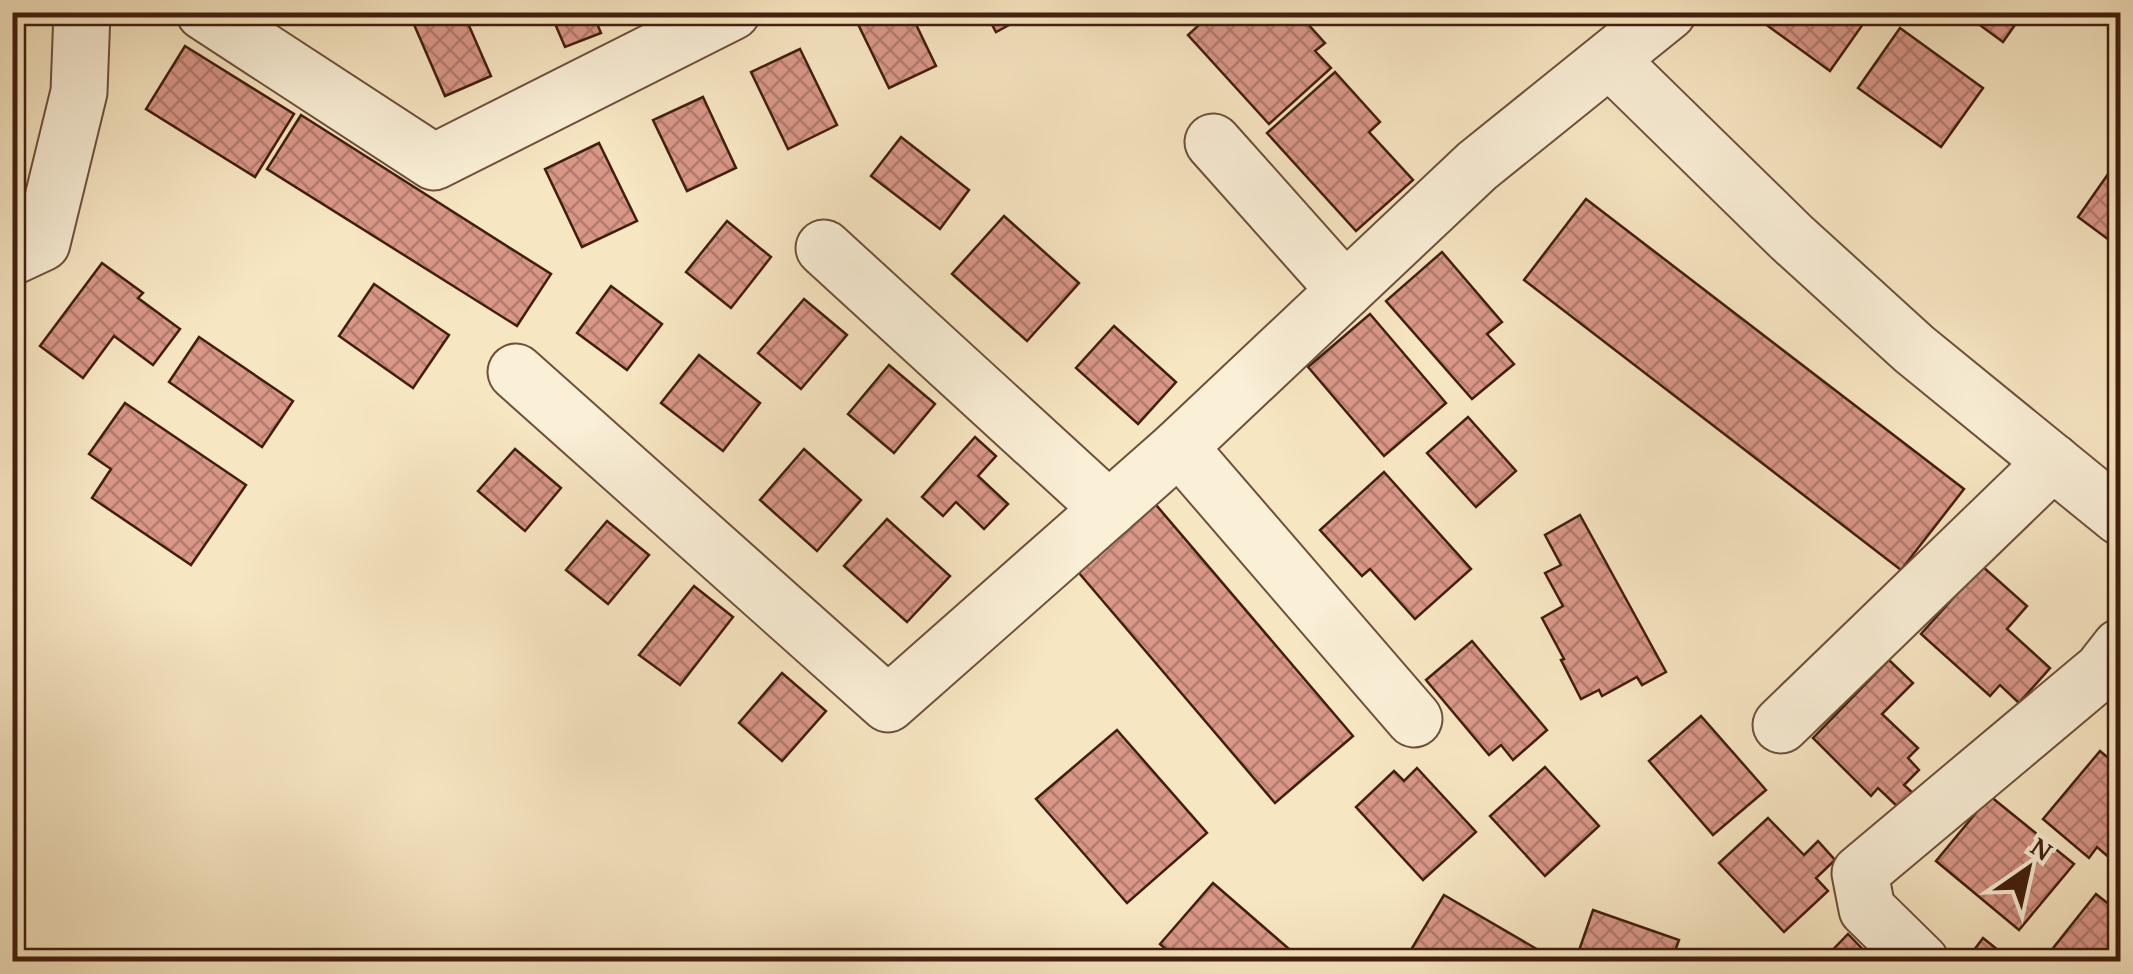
<svg xmlns="http://www.w3.org/2000/svg" width="2133" height="974" viewBox="0 0 2133 974" font-family="'Gentium Book Plus',serif">
	<style>
		.building { fill: url(#building-cross-hatch); stroke: #411e0e; stroke-width: 2.5 }
		.lines { fill: none; stroke-linecap: round; stroke-linejoin: round }
		.minor-casing { stroke: #6e503b; stroke-width: 59 }
		.minor { stroke: #faefd7; stroke-width: 55 }
	</style>
	<defs>
		<pattern id="building-cross-hatch" width="8" height="8" patternUnits="userSpaceOnUse" patternTransform="scale(2.5)"><rect width="8" height="8" fill="#d99788"/><path d="M0 0l8 8M0 8l8-8" fill="none" stroke="#b27b6e"/></pattern>
	</defs>
	<rect width="100%" height="100%" fill="#f7e6c2"/>
	<filter id="stains"><feTurbulence type="fractalNoise" baseFrequency=".002" numOctaves="4"/><feColorMatrix values="0 0 0 0 .2 0 0 0 0 .09 0 0 0 0 .02 0 0 0 .5 -.17"/></filter>
	<radialGradient id="worn" r=".72"><stop offset=".6" stop-color="#630" stop-opacity="0"/><stop offset="1" stop-color="#630" stop-opacity=".3"/></radialGradient>
	<g class="building">
		<path d="M430,12H463L491,76L445,96L412,20Z"/>
		<path d="M550,12H592L601,33L565,47Z"/>
		<path d="M876,12H910L936,66L889,88L857,22Z"/>
		<path d="M985,12H1033L996,32Z"/>
		<path d="M1213,12H1297L1325,43L1315,51L1331,68L1269,124L1188,35Z"/>
		<path d="M1863,12L1868,17L1830,71L1750,13Z"/>
		<path d="M1962,12H2024L2003,42Z"/>
		<path d="M1900,28L1983,88L1941,147L1858,88Z"/>
		<path d="M185,46L294,114L255,177L146,109Z"/>
		<path d="M800,49L837,125L788,149L751,72Z"/>
		<path d="M1335,72L1380,122L1369,132L1413,180L1356,231L1267,133Z"/>
		<path d="M703,97L736,168L687,191L653,120Z"/>
		<path d="M301,115L551,274L517,326L267,169Z"/>
		<path d="M901,137L969,190L940,229L871,176Z"/>
		<path d="M599,143L637,221L582,247L545,169Z"/>
		<path d="M2120,157V248L2078,217Z"/>
		<path d="M1586,199L1964,489L1901,570L1524,280Z"/>
		<path d="M1004,216L1079,283L1027,341L952,274Z"/>
		<path d="M727,221L771,257L731,308L686,272Z"/>
		<path d="M1442,252L1502,322L1487,334L1514,364L1472,399L1386,301Z"/>
		<path d="M102,263L143,293L138,298L180,329L153,365L114,336L83,378L40,346Z"/>
		<path d="M374,284L449,335L413,388L339,336Z"/>
		<path d="M611,286L662,324L627,370L577,333Z"/>
		<path d="M804,299L847,335L801,389L758,353Z"/>
		<path d="M1370,314L1446,403L1384,456L1308,367Z"/>
		<path d="M1114,326L1176,382L1138,424L1076,368Z"/>
		<path d="M199,337L293,401L262,447L169,382Z"/>
		<path d="M699,355L760,403L723,451L661,403Z"/>
		<path d="M889,365L935,404L894,453L848,414Z"/>
		<path d="M125,403L246,485L191,565L92,498L111,469L89,454Z"/>
		<path d="M1468,417L1516,471L1476,507L1427,453Z"/>
		<path d="M975,437L996,456L978,476L1008,504L984,529L956,502L943,516L922,497Z"/>
		<path d="M515,449L561,488L525,531L478,491Z"/>
		<path d="M804,449L861,500L817,551L760,500Z"/>
		<path d="M1384,472L1471,569L1415,619L1370,569L1362,576L1320,530Z"/>
		<path d="M1151,499L1353,736L1275,803L1073,566Z"/>
		<path d="M1580,515L1666,672L1642,685L1637,677L1602,696L1599,690L1581,699L1561,660L1564,659L1542,618L1563,606L1545,573L1561,565L1545,535Z"/>
		<path d="M887,519L950,576L907,622L844,566Z"/>
		<path d="M607,521L649,555L608,604L566,570Z"/>
		<path d="M1982,566L2027,606L2007,629L2050,668L2019,703L2000,685L1990,696L1921,634Z"/>
		<path d="M694,586L733,617L680,685L639,655Z"/>
		<path d="M1472,641L1547,730L1513,760L1501,745L1489,755L1426,680Z"/>
		<path d="M1889,660L1913,683L1882,714L1918,748L1908,758L1919,770L1904,785L1914,794L1900,809L1878,788L1871,796L1813,738Z"/>
		<path d="M782,673L826,711L782,761L739,723Z"/>
		<path d="M1701,716L1766,790L1713,835L1649,761Z"/>
		<path d="M1117,730L1207,833L1127,903L1036,799Z"/>
		<path d="M2100,751L2120,768V867L2097,847L2089,858L2043,819Z"/>
		<path d="M1545,767L1599,826L1545,876L1490,816Z"/>
		<path d="M1417,768L1476,832L1423,880L1356,807L1394,771L1404,781Z"/>
		<path d="M1990,796L2074,864L2019,930L1936,861Z"/>
		<path d="M1768,818L1804,855L1818,841L1835,860L1816,878L1828,891L1784,932L1719,863Z"/>
		<path d="M1213,883L1304,962H1181L1160,944Z"/>
		<path d="M2096,894L2120,913V962H2042Z"/>
		<path d="M1444,895L1559,962H1413L1406,958Z"/>
		<path d="M1593,910L1679,940L1671,962H1575Z"/>
		<path d="M1848,934L1875,962H1821Z"/>
		<path d="M1983,938L2013,962H1965Z"/>
	</g>
	<g class="lines">
		<defs>
			<g id="minor">
				<path d="M204,12L434,162L732,12"/>
				<path d="M1610,60L1791,237L1914,349L2120,517"/>
				<path d="M1213,142L1345,290"/>
				<path d="M824,248L1109,509"/>
				<path d="M12,257L42,243L79,92L82,12"/>
				<path d="M516,372L888,704L1179,447"/>
				<path d="M1414,719L1179,447L1477,166L1668,12"/>
				<path d="M1781,725L2053,462"/>
				<path d="M1921,962L1867,909L1860,873L2102,670L2120,647"/>
			</g>
		</defs>
		<use href="#minor" class="minor-casing"/>
		<use href="#minor" class="minor"/>
	</g>
	<rect width="2133" height="974" fill="none" stroke="#f7e6c2" stroke-width="50"/>
	<rect x="15" y="15" width="2103" height="944" fill="none" stroke="#411e0e" stroke-width="5"/>
	<rect x="25" y="25" width="2083" height="924" fill="none" stroke="#411e0e" stroke-width="2.5"/>
	<g transform="translate(2028 869) rotate(34)" stroke="#faefd7" stroke-width="8" paint-order="stroke">
	<path d="M0-8L18 38L0 25L-18 38Z" fill="#411e0e"/>
	<text y="-15" font-size="28" font-weight="bold" text-anchor="middle" fill="#411e0e">N</text>
	</g>
	<rect width="100%" height="100%" filter="url(#stains)"/>
	<rect width="100%" height="100%" fill="url(#worn)"/>
</svg>
